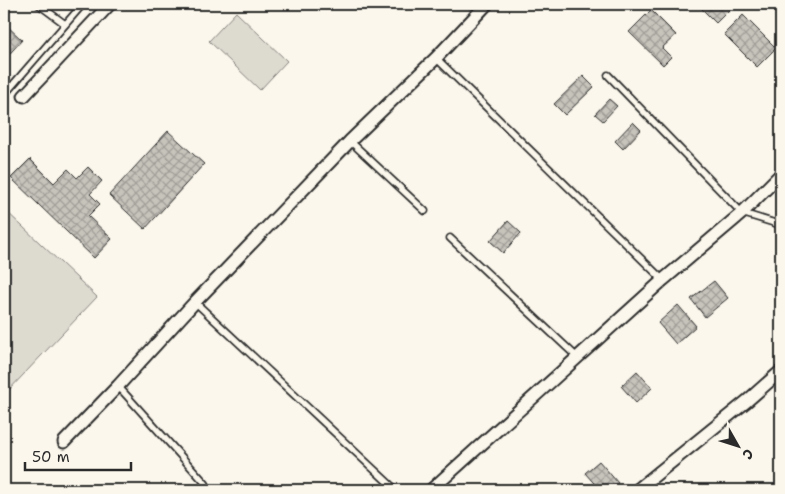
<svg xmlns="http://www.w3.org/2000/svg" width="785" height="494" viewBox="0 0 785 494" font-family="'Shantell Sans',sans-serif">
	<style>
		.grass { fill: #dddad0; stroke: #84827e }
		.building { fill: url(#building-cross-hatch); stroke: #2b2b2b }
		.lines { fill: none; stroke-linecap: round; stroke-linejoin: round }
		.service-casing { stroke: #2b2b2b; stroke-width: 9 }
		.minor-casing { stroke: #2b2b2b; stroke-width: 15 }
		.service { stroke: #fbf7ec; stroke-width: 5.5 }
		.minor { stroke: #fbf7ec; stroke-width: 11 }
	</style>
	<defs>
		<pattern id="building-cross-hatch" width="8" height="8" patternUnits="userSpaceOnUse" patternTransform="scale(1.25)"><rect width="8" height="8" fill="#c7c4bc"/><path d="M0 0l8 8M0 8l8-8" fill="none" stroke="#a29f99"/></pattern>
	</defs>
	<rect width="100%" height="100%" fill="#fbf7ec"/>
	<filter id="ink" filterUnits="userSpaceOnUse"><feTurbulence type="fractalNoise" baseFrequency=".02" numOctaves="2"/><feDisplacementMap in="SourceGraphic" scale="10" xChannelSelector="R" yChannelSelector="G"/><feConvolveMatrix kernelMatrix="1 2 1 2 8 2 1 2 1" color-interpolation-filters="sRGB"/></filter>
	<g filter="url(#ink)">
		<g class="grass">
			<path d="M236,12L287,61L260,90L209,41Z"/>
			<path d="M4,209L97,297L7,392L4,388Z"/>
		</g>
		<g class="building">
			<path d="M697,4H735L716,23Z"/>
			<path d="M651,10L676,35L662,48L671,57L663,65L629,32Z"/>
			<path d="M743,15L776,48L757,67L724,34Z"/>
			<path d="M4,23L22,40L4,60Z"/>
			<path d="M583,76L594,87L565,115L554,104Z"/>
			<path d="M609,99L617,106L603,121L595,114Z"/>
			<path d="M633,122L641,130L623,149L615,141Z"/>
			<path d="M168,131L204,164L145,229L109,195Z"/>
			<path d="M30,159L54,183L68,169L77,178L88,167L102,181L90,194L100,204L88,216L112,239L94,258L11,178Z"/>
			<path d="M508,221L521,233L503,253L490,241Z"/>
			<path d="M714,281L728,298L705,317L691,299Z"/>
			<path d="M678,305L696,326L676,344L658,323Z"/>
			<path d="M637,371L652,388L636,403L621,386Z"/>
			<path d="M599,461L618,483L609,490H600L585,473Z"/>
		</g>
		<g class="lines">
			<defs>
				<g id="service">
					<path d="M38,4L65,24"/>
					<path d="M436,58L663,280"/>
					<path d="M608,75L742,213L781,225"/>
					<path d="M4,95L83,4"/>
					<path d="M350,141L425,211"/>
					<path d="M450,238L577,357"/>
					<path d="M195,302L396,490"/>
					<path d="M118,386L206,484L204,490"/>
				</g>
				<g id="minor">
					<path d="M24,96L110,4"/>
					<path d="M64,442L118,386L195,302L350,141L436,58L487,4"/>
					<path d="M431,490L663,280L742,213L781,174"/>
					<path d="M637,490L747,401L781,371"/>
				</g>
			</defs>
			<use href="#service" class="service-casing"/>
			<use href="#minor" class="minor-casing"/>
			<use href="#service" class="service"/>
			<use href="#minor" class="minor"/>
		</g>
	</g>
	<rect width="785" height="494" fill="none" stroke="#fbf7ec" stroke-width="20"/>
	<rect x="10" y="10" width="765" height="474" fill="none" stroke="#2b2b2b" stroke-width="2" filter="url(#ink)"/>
	<g transform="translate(738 446) rotate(129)" stroke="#fbf7ec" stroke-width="4" paint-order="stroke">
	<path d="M0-4L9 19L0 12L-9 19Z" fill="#2b2b2b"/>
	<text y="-8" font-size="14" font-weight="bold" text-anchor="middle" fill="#2b2b2b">С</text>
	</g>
	<path d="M25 462v8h106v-8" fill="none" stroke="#2b2b2b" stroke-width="2.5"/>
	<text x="32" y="462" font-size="15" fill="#2b2b2b" stroke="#fbf7ec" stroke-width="4" paint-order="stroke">50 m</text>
</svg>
